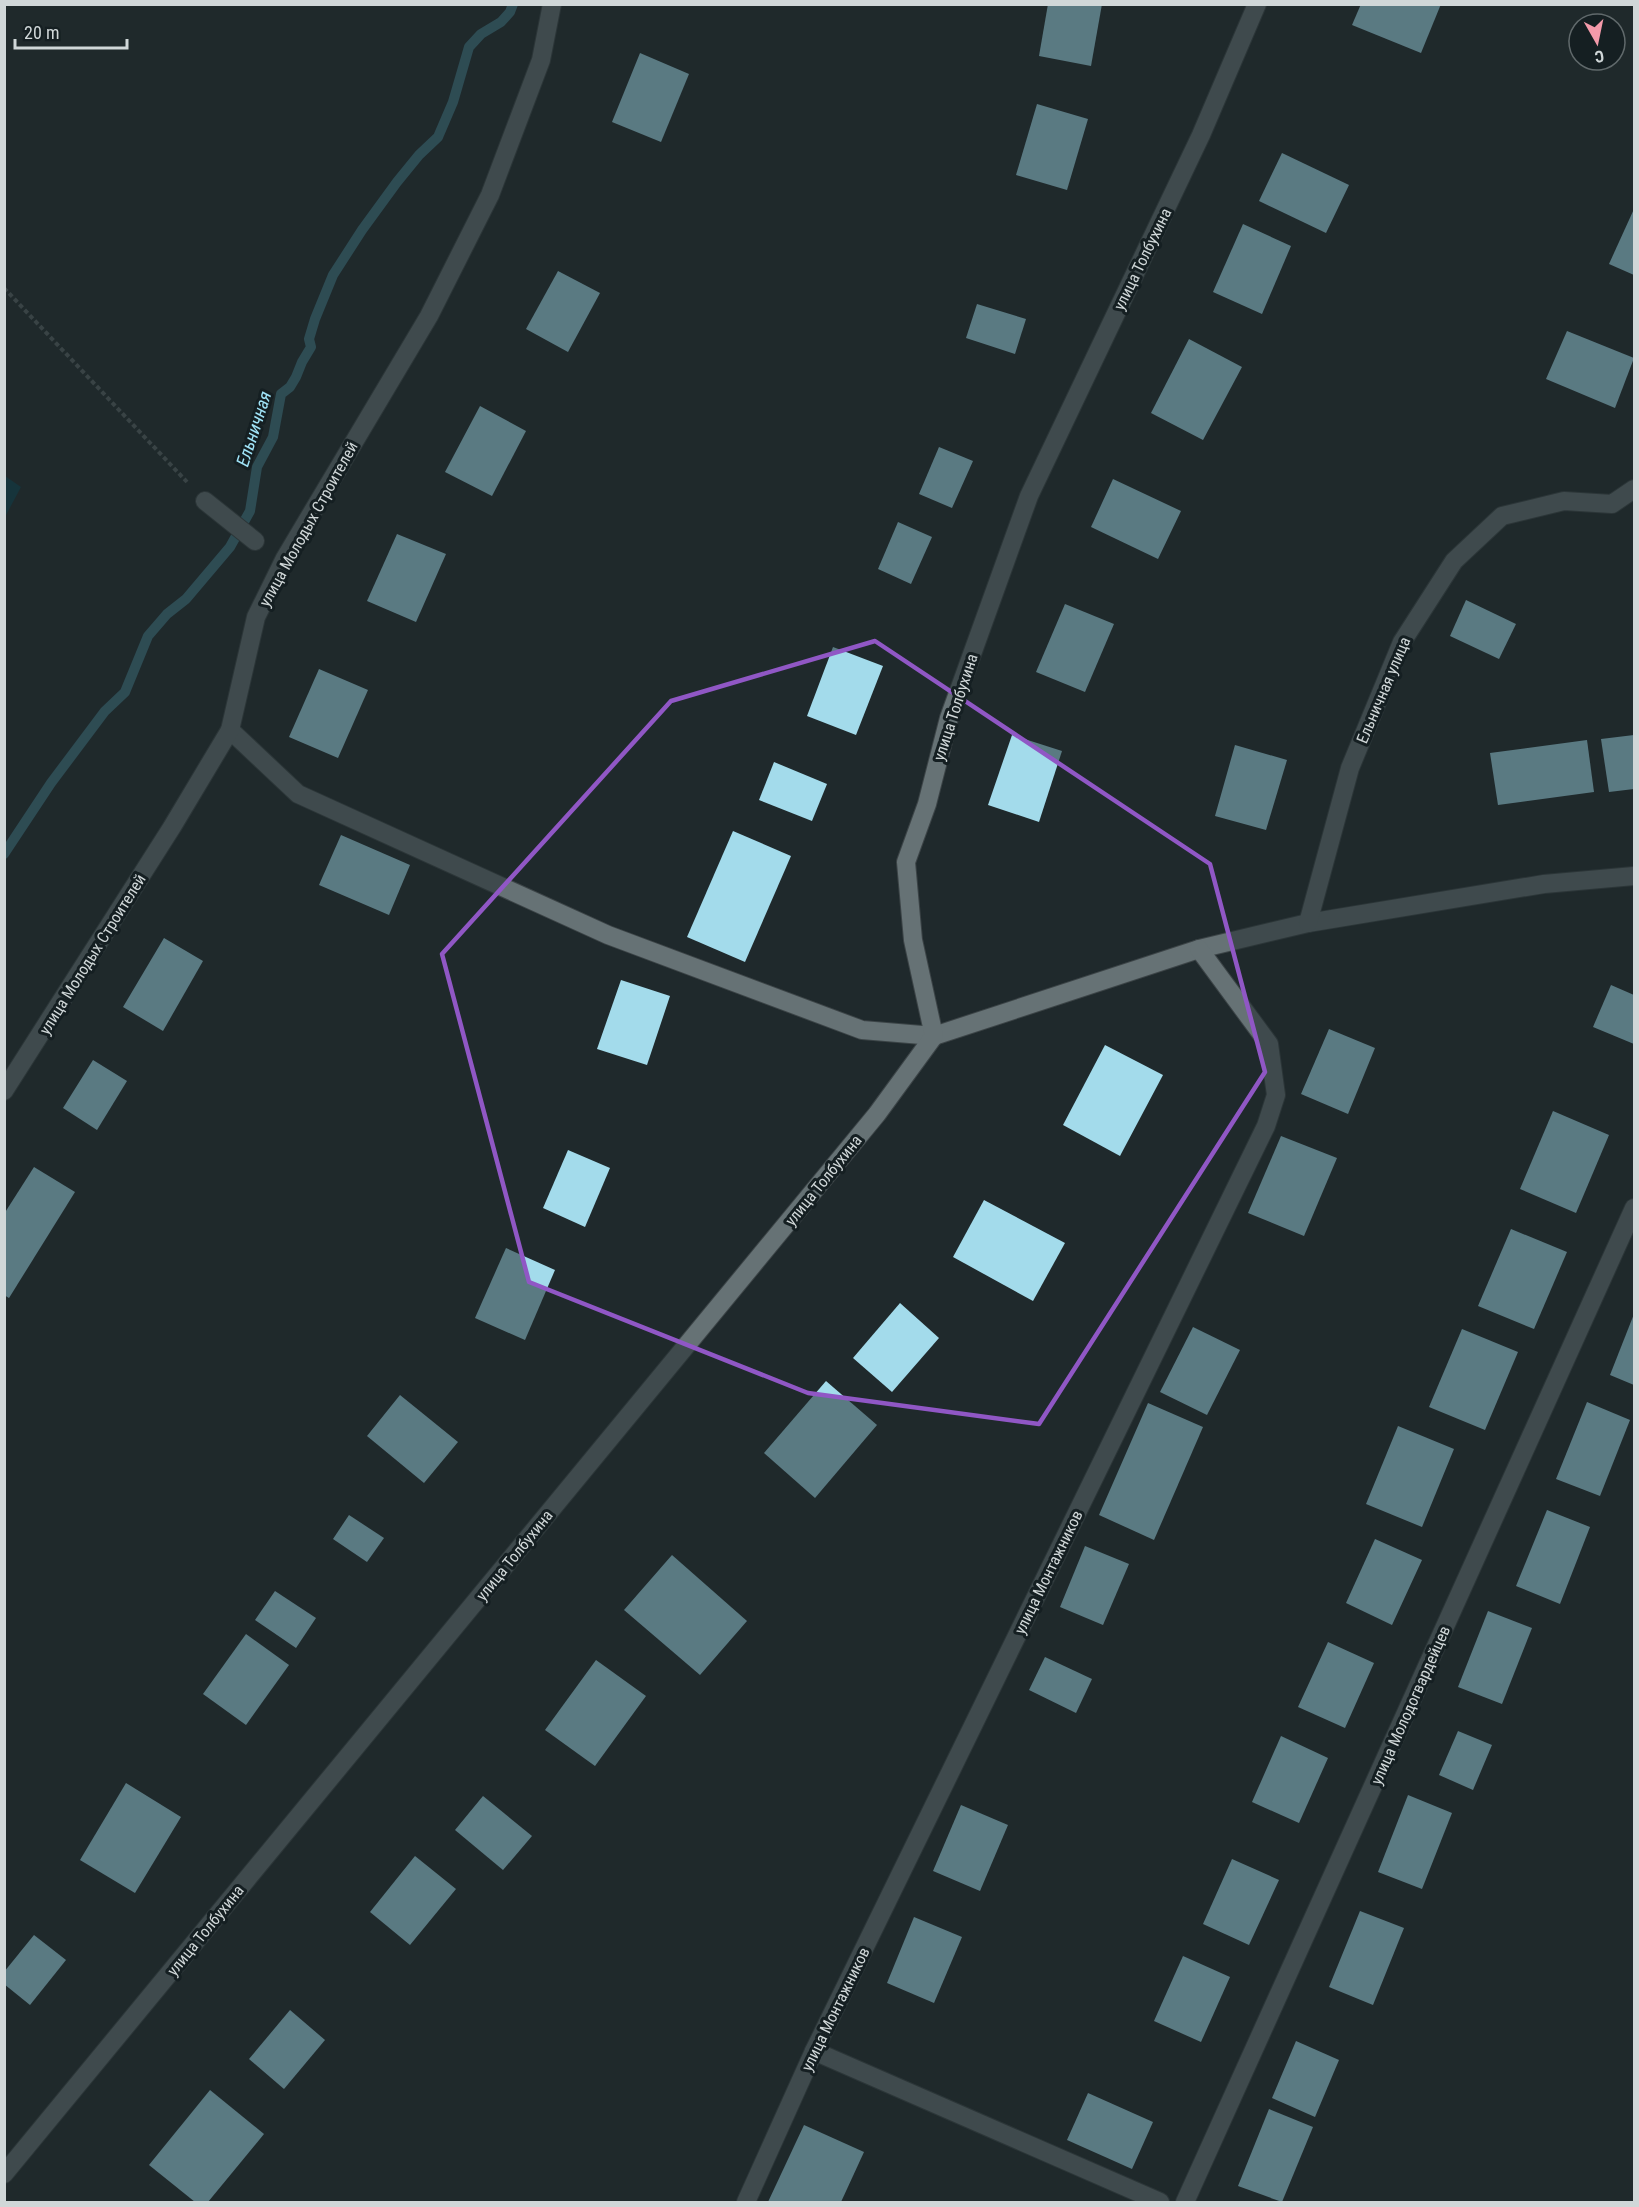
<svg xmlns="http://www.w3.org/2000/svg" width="1639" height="2207" viewBox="0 0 1639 2207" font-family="'Roboto Condensed',sans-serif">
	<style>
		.green { fill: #0c414e }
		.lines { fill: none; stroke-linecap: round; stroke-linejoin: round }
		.stream { stroke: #407584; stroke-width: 10 }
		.building { fill: #a3dbeb }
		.street-casing { stroke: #3c4447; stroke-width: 20 }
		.path { stroke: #596264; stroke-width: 4; stroke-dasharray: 4.5 3; stroke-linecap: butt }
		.street { stroke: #667275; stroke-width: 18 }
		.marked { fill: none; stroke: #9057c5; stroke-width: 4.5; stroke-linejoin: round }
		.labels { text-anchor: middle; stroke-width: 6; stroke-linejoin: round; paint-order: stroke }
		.street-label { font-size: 16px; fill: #d0d7d8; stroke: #151f22 }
		.water-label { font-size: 18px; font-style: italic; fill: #a0e4f8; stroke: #151f22 }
	</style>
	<rect width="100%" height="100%" fill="#1f292c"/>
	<path class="green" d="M5,476L21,487L5,517Z"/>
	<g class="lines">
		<path class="stream" d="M4,854L51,783L105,711L125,692L148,636L167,614L186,599L230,547L250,511L257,467L273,437L281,394L290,387L296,377L302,362L311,347L309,339L315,319L333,275L362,230L397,182L419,155L438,137L453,102L469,47L481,34L501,22L510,12L513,4"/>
	</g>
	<g class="building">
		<path d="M1048,4H1102L1091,66L1039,56Z"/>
		<path d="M1361,4H1441L1421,53L1352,25Z"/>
		<path d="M640,53L689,74L661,142L612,122Z"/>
		<path d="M1037,104L1088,119L1067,190L1016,175Z"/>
		<path d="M1282,153L1349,185L1326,233L1259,201Z"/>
		<path d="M1634,209V275L1609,264Z"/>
		<path d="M1243,224L1291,246L1262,314L1213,292Z"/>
		<path d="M558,271L600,293L568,352L526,329Z"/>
		<path d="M977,304L1026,319L1015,354L966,338Z"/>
		<path d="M1567,331L1634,358L1615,408L1546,379Z"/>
		<path d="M1189,339L1242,367L1203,440L1151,413Z"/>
		<path d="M480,406L526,431L492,496L445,472Z"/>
		<path d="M939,447L973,461L952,508L919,494Z"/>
		<path d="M1113,479L1181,511L1158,559L1091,527Z"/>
		<path d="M898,522L932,537L911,584L878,569Z"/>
		<path d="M397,534L446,554L416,622L367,601Z"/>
		<path d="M1466,600L1516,624L1499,659L1450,636Z"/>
		<path d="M1065,604L1114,624L1085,692L1036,672Z"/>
		<path d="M833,647L883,666L856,735L807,716Z"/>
		<path d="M319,669L368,690L338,758L289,737Z"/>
		<path d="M1012,735L1062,751L1039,822L988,805Z"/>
		<path d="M1634,735V789L1609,792L1601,739Z"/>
		<path d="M1587,740L1594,792L1498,805L1490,753Z"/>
		<path d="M1235,745L1287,760L1266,830L1215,816Z"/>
		<path d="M774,762L827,784L812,821L759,800Z"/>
		<path d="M733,831L791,856L745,962L687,937Z"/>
		<path d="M341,835L410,865L389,915L319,885Z"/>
		<path d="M164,938L203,961L163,1031L123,1007Z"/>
		<path d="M621,980L670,996L647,1065L597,1049Z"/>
		<path d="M1611,985L1634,995V1044L1593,1027Z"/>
		<path d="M1329,1029L1375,1048L1348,1114L1301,1094Z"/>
		<path d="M1105,1045L1163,1075L1120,1156L1063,1125Z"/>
		<path d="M93,1060L127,1081L97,1130L63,1108Z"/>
		<path d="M1553,1111L1609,1135L1576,1213L1520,1189Z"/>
		<path d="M1281,1136L1337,1158L1304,1236L1248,1213Z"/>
		<path d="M568,1150L610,1168L585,1227L543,1208Z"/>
		<path d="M34,1167L75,1192L9,1298L4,1295V1214Z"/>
		<path d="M984,1200L1065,1243L1033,1301L953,1257Z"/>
		<path d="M1511,1229L1567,1252L1534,1329L1478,1306Z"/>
		<path d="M506,1248L555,1270L525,1340L475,1318Z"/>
		<path d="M900,1303L939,1338L892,1392L853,1358Z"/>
		<path d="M1634,1314V1385L1610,1375Z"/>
		<path d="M1193,1327L1240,1350L1207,1415L1160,1392Z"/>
		<path d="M1462,1329L1518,1352L1485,1430L1429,1407Z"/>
		<path d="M826,1381L877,1425L815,1498L764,1453Z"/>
		<path d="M400,1395L458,1442L424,1483L367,1436Z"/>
		<path d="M1587,1402L1630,1420L1600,1496L1556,1479Z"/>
		<path d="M1148,1403L1203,1427L1154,1540L1099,1515Z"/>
		<path d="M1398,1426L1454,1449L1422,1527L1366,1504Z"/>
		<path d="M1547,1510L1590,1527L1560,1604L1516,1586Z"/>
		<path d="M349,1515L384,1538L367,1562L333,1539Z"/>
		<path d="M1375,1539L1422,1560L1392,1625L1346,1603Z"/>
		<path d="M1085,1546L1129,1564L1103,1625L1060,1607Z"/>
		<path d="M672,1555L747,1621L700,1675L624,1610Z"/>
		<path d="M275,1591L316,1618L296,1648L255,1620Z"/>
		<path d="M1488,1611L1532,1628L1502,1704L1458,1687Z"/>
		<path d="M246,1634L289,1665L246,1725L203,1694Z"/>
		<path d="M1328,1642L1374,1663L1345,1728L1298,1707Z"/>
		<path d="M1045,1657L1092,1679L1076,1713L1029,1690Z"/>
		<path d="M596,1660L646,1696L595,1766L545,1730Z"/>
		<path d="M1458,1731L1492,1745L1473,1790L1439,1775Z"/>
		<path d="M1281,1736L1328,1758L1299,1823L1252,1802Z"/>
		<path d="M126,1783L181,1817L135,1893L80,1860Z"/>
		<path d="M1408,1795L1452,1813L1422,1889L1378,1872Z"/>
		<path d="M483,1796L532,1836L503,1870L455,1830Z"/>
		<path d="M961,1805L1008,1825L980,1891L933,1871Z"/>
		<path d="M415,1856L456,1889L410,1945L370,1912Z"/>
		<path d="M1232,1859L1279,1880L1249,1945L1203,1924Z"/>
		<path d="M1360,1911L1404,1928L1373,2005L1329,1987Z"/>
		<path d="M914,1917L962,1937L934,2003L887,1983Z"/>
		<path d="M34,1935L66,1960L30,2005L4,1984V1972Z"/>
		<path d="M1183,1956L1230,1977L1201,2042L1154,2021Z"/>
		<path d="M290,2010L325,2040L284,2089L249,2059Z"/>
		<path d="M1296,2041L1339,2060L1315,2117L1272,2098Z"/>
		<path d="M210,2090L264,2134L208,2202H195L149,2165Z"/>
		<path d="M1088,2093L1153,2122L1132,2169L1067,2140Z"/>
		<path d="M1269,2109L1313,2127L1282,2202L1238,2186Z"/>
		<path d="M804,2125L864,2152L841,2202H768Z"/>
	</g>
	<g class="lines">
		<defs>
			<g id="street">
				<path d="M205,501L255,541"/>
				<path d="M230,730L298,794L608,935L862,1030L934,1036L1199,949L1308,923L1544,884L1634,876"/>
				<path d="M1308,923L1350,768L1402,642L1454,561L1502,516L1564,501L1612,504L1634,489"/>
				<path d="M4,1091L172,827L230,730L256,617L285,558L429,316L490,195L541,60L552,4"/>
				<path d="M814,2051L1160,2202"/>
				<path d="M4,2174L877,1114L934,1036L913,940L906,862L927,804L949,718L1029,496L1201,135L1257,4"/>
				<path d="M746,2202L814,2051L1266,1126L1276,1095L1269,1044L1199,949"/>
				<path d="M1185,2202L1634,1208"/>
			</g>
		</defs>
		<use href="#street" class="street-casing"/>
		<path class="path" d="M4,288L187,482"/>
		<use href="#street" class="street"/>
	</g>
	<path d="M0 0H1639V2207H0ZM875,641L1210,864L1265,1072L1039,1424L808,1393L529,1282L442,954L671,701Z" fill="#1f292c" fill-opacity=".55" fill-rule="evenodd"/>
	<path class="marked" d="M875,641L1210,864L1265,1072L1039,1424L808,1393L529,1282L442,954L671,701Z"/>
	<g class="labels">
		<g class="street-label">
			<text transform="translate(1142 259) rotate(-64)" y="6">улица Толбухина</text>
			<text transform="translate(308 524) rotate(-61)" y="6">улица Молодых Строителей</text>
			<text transform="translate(1383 690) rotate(-67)" y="6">Ельничная улица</text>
			<text transform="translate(955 707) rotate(-72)" y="6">улица Толбухина</text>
			<text transform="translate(92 954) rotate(-58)" y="6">улица Молодых Строителей</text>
			<text transform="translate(823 1180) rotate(-51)" y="6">улица Толбухина</text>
			<text transform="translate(514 1555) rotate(-51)" y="6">улица Толбухина</text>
			<text transform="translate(1048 1572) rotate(-64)" y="6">улица Монтажников</text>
			<text transform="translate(1410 1705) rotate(-66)" y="6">улица Молодогвардейцев</text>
			<text transform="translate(205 1930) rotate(-51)" y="6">улица Толбухина</text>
			<text transform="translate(835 2009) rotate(-64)" y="6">улица Монтажников</text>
		</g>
		<g class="water-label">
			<text transform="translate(254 429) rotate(-72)" y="6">Ельничная</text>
		</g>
	</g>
	<rect width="1639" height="2207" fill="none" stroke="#d0d7d8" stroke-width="12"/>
	<g transform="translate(1597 42) rotate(171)"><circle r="28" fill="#151f22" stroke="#60696b" stroke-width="1.5"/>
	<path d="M0-4.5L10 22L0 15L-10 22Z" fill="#f39aaa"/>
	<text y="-9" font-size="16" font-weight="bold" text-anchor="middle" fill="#d0d7d8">С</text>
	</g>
	<path d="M15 39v9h112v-9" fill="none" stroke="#d0d7d8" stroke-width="3"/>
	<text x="24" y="39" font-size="18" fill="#d0d7d8" stroke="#151f22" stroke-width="4.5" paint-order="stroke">20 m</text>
</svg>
